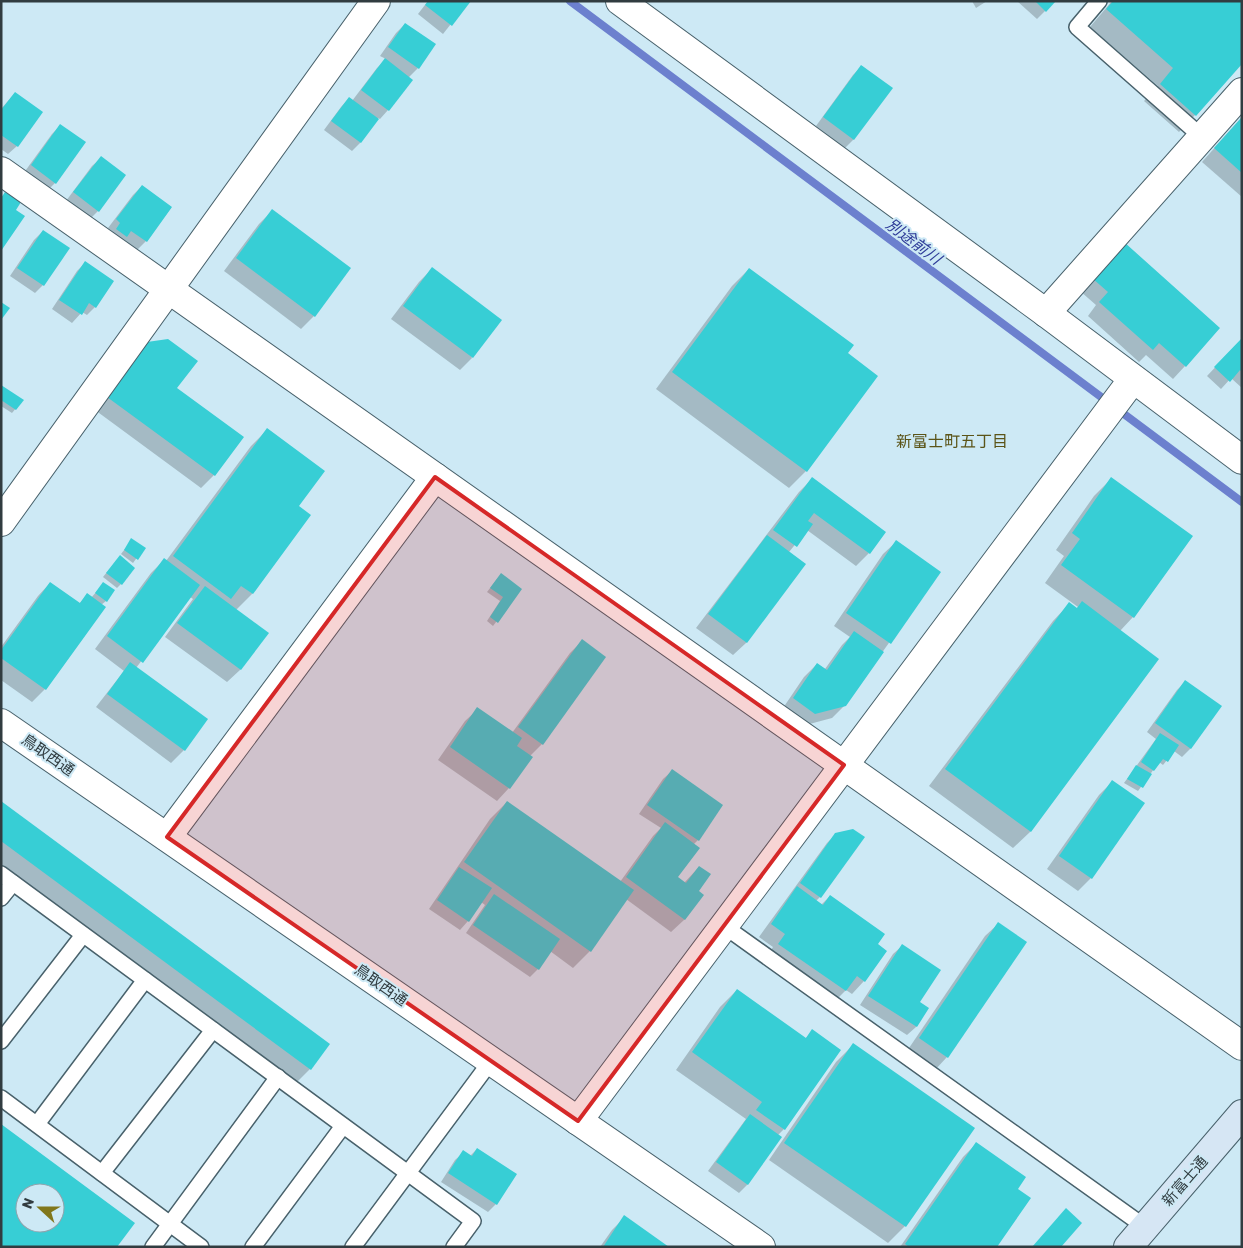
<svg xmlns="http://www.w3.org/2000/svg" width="1243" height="1248" viewBox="0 0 1243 1248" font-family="Rubik,'Noto Sans JP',sans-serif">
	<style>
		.shadow { fill: #0003 }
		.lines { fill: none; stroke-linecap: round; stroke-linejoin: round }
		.stream { stroke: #6c80ce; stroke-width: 8 }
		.building { fill: #37ced5; fill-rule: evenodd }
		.lane-casing { stroke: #48616b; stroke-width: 18 }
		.street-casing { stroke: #48616b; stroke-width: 30 }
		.secondary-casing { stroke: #48616b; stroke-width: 30 }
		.lane { stroke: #fff; stroke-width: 15 }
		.street { stroke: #fff; stroke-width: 28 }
		.secondary { stroke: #d6e6f4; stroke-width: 28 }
		.marked { fill: #d62828; fill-opacity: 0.2; stroke: #d62828; stroke-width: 4; stroke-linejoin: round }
		.labels { text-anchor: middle; stroke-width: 4; stroke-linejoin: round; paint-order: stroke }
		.street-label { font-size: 15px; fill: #313c40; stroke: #cde9f5 }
		.water-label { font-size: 16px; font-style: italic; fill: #2e3b98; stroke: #cde9f5 }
		.neighbourhood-label { font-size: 16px; fill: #5b5418; stroke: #cde9f5 }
	</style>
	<rect width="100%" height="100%" fill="#cde9f5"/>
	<g class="shadow">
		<path d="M428,1H469L443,34L418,14Z"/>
		<path d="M972,1H987L976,8Z"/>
		<path d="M1017,1H1055L1037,19Z"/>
		<path d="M1112,1H1242L1195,115L1179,132L1144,101L1158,86L1090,27Z"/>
		<path d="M405,24L418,68L408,78L411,80L388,110L380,119L378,118L360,143L352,151L324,130L341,107L349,98L352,101L377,68L386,59L380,56L396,33Z"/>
		<path d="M862,66L891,88L853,140L845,148L816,126L853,75Z"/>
		<path d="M15,93L17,146L8,154L1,149V109Z"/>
		<path d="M1242,117V197L1202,162Z"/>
		<path d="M61,125L55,183L47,191L23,174L52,134Z"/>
		<path d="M101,158L98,211L90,219L66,201L92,166Z"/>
		<path d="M142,186L171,208L146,241L137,250L123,239L118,245L109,237L113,232L108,228L133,195Z"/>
		<path d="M272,211L314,316L301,329L224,271L259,224Z"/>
		<path d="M43,231V285L35,293L10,276L34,240Z"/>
		<path d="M1124,244L1185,366L1173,379L1146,355L1139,362L1088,316L1096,305L1080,291Z"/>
		<path d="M85,263L95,307L87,315L82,312L72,323L52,309L77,271Z"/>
		<path d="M432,269L472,358L460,370L391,319L419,282Z"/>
		<path d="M749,269L846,354L806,471L789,488L656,389L732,286Z"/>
		<path d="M1242,339V388L1231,378L1221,389L1207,376Z"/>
		<path d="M148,343L176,389L242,437L214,475L201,488L95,410Z"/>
		<path d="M1,386L22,401L12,413L1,406Z"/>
		<path d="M267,430L297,507L309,516L252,594L236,610L267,633L240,670L227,682L165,637L193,599L190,597L136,668L206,720L184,750L171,763L96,707L124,671L95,649L151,573L164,560L166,561L251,446Z"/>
		<path d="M812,479L869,553L856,566L807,530L789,552L805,564L746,643L733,655L696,628L799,492Z"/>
		<path d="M1111,479L1191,536L1133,617L1120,631L1157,659L1030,832L1013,848L929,786L1053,621L1069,604L1076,609L1078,607L1045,583L1064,556L1056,550L1094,496Z"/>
		<path d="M132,540L144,548L133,563L121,554Z"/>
		<path d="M896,542L939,572L845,705L832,718L802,726L781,711L804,677L817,664L825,669L842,645L850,637L834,626L883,554Z"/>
		<path d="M116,561L121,584L117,588L103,577Z"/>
		<path d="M497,579L521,589L493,626L487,621L500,601L487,592Z"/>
		<path d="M50,583L79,604L87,595L91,598L103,584L106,601L101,605L104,607L45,689L32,702L1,680V647L38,596Z"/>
		<path d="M582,641L542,744L530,756L509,788L497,801L438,760L465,721L478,709L512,733L570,653Z"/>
		<path d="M1185,682L1220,707L1190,749L1182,757L1174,751L1163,765L1159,762L1138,791L1124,783L1156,739L1147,732L1177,690Z"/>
		<path d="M672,771L698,840L694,844L677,877L684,883L699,867L697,891L702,895L684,920L671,932L626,899L590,951L573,968L550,951L538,969L530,977L466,933L485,905L481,902L468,921L460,930L429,909L490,819L507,802L620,882L653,836L661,828L639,814L663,779Z"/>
		<path d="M1112,782L1091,878L1078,891L1047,869L1099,795Z"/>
		<path d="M1,802L328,1044L310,1069L293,1086L1,870Z"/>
		<path d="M836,834L820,897L816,901L821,905L830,896L876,945L864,981L852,994L846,990L833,1003L767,957L773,947L759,937L827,843Z"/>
		<path d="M998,924L947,1057L935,1070L907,1051L985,936Z"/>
		<path d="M902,946L918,1003L927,1009L916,1027L907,1035L860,1005L893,954Z"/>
		<path d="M737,990L805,1039L812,1031L784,1129L778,1135L781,1137L747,1185L739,1193L708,1171L746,1119L676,1070L720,1007Z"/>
		<path d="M853,1045L973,1129L905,1226L888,1243L769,1160L836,1062Z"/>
		<path d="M976,1144L995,1247H900L963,1157Z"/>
		<path d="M477,1149L496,1204L488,1212L441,1182L455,1160L464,1152L470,1156Z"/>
		<path d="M625,1217L667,1247H600L612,1230Z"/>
	</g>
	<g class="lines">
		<path class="stream" d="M570,1L1242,502"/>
	</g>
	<g class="building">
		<path d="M428,1H471L452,26L425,5Z"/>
		<path d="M1035,1H1056L1046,12Z"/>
		<path d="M1113,1H1242V64L1196,116L1160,84L1173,68L1106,9Z"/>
		<path d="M405,23L436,44L419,69L388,47Z"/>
		<path d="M385,58L413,80L389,111L361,90Z"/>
		<path d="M861,65L893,88L854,140L823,117Z"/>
		<path d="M15,92L43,112L18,147L1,135V110Z"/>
		<path d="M349,97L379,119L361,143L331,121Z"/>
		<path d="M1242,117V173L1214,148Z"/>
		<path d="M60,124L86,142L56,184L31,165Z"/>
		<path d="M101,156L126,175L99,212L73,192Z"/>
		<path d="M142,185L172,207L147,242L131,231L127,237L116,229L120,223L116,219Z"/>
		<path d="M5,192L21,202L16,210L25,216L1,251V198Z"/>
		<path d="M272,209L351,268L315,317L236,258Z"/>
		<path d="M43,230L70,248L44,286L17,268Z"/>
		<path d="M1124,242L1220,328L1186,367L1159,343L1153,350L1099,302L1108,292L1092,278Z"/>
		<path d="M85,261L114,281L96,308L89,303L82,315L59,300Z"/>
		<path d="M432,267L502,320L473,358L403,306Z"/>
		<path d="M749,268L854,345L848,353L878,376L807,472L672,372Z"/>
		<path d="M1,302L10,308L1,320Z"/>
		<path d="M1242,338V372L1240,370L1230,382L1214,367Z"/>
		<path d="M168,339L198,361L177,388L244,437L215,476L107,397L147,342Z"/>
		<path d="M1,385L24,400L16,410L1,400Z"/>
		<path d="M267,428L325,471L299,506L311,515L253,594L241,586L231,599L173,556Z"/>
		<path d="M812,477L886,532L870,554L814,513L808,521L813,524L797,547L773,530Z"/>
		<path d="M1111,477L1193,536L1134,618L1061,565L1080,539L1072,533Z"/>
		<path d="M767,535L806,564L747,643L708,614Z"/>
		<path d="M131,538L146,548L138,560L124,550Z"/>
		<path d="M896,540L941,572L891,644L846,613Z"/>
		<path d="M120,555L135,568L122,585L106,573Z"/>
		<path d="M164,558L200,585L143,663L107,636Z"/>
		<path d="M501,573L522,589L498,623L490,617L503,597L490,588Z"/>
		<path d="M50,582L80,603L87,593L106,607L46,690L1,658V650Z"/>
		<path d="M103,582L115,590L107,602L95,593Z"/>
		<path d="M205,586L269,633L241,670L177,623Z"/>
		<path d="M1082,601L1159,659L1031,832L945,769L1069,602L1077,608Z"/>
		<path d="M854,631L884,652L846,706L815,714L793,698L817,663L827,670Z"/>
		<path d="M582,639L606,657L543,745L518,727Z"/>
		<path d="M130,662L208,719L185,751L107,694Z"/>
		<path d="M1185,680L1222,706L1191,749L1155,723Z"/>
		<path d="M477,707L522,738L517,746L533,757L510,789L450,747Z"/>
		<path d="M1160,733L1179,745L1168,762L1163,759L1154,771L1141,762Z"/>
		<path d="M1136,765L1152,774L1143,788L1127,779Z"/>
		<path d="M672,769L723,805L699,841L647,805Z"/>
		<path d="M1112,780L1145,803L1092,879L1059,856Z"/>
		<path d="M1,801L330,1044L311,1070L1,841Z"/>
		<path d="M507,801L634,890L591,952L464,862Z"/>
		<path d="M665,822L700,848L678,877L686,883L699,866L711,874L699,891L704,895L685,920L626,877Z"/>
		<path d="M853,829L865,837L821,898L800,883L835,833Z"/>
		<path d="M459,867L492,888L469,922L437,900Z"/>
		<path d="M797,886L823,905L830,895L885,934L878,944L887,951L865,982L857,976L846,991L778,944L785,934L771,924Z"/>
		<path d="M494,894L560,939L539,970L473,925Z"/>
		<path d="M998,922L1027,942L948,1058L919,1038Z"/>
		<path d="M902,944L941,970L920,1002L929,1008L917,1027L868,996Z"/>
		<path d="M737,989L806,1038L812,1029L841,1050L785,1130L756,1110L762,1102L692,1052Z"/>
		<path d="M853,1043L975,1128L906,1227L784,1143Z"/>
		<path d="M750,1114L782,1137L748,1185L716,1162Z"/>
		<path d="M1,1124L135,1223L117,1247H1ZM25,1193H55V1223H25Z"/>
		<path d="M976,1142L1026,1177L1018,1189L1031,1198L997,1247H909L905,1244Z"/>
		<path d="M477,1148L517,1174L497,1205L448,1173L463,1150L472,1156Z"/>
		<path d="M1066,1208L1082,1223L1061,1247H1032Z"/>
		<path d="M624,1215L669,1247H603Z"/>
	</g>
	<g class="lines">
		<defs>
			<g id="lane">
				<path d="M1099,1L1077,27L1202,137"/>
				<path d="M1,874L473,1221L454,1247"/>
				<path d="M1,898L13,883"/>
				<path d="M724,926L1145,1227"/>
				<path d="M1,1041L83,935"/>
				<path d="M1,1098L201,1247"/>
				<path d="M37,1124L145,980"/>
				<path d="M102,1173L213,1030"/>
				<path d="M153,1247L278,1077"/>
				<path d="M253,1247L343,1126"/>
				<path d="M353,1247L491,1061"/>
			</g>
			<g id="street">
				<path d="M620,1L1046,313L1242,460"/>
				<path d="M1,171L1242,1046"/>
				<path d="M1046,313L1242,92"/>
				<path d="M1,522L376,1"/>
				<path d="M1,723L761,1247"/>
				<path d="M167,837L435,477"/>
				<path d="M578,1121L1133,379"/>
			</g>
			<path id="secondary" d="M1128,1247L1242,1114"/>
		</defs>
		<use href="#lane" class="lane-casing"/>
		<use href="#street" class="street-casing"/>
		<use href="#secondary" class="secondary-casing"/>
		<use href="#lane" class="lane"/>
		<use href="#street" class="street"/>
		<use href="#secondary" class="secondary"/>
	</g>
	<path class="marked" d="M435,477L844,765L578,1121L167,837Z"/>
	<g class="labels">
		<g class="street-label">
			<text transform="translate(48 755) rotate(35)" y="5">鳥取西通</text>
			<text transform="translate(381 985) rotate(35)" y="5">鳥取西通</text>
			<text transform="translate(1185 1181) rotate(-49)" y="5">新富士通</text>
		</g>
		<g class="water-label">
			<text transform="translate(914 241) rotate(37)" y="6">別途前川</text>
		</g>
		<g class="neighbourhood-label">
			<text x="952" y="447">新富士町五丁目</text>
		</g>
	</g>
	<rect width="1243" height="1248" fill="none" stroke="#313c40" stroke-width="5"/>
	<g transform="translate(40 1208) rotate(291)"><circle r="24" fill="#cde9f5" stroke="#8fa4ad"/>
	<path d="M0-4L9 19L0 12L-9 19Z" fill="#80771b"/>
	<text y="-8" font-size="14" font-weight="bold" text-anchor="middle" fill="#313c40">N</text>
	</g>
</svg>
